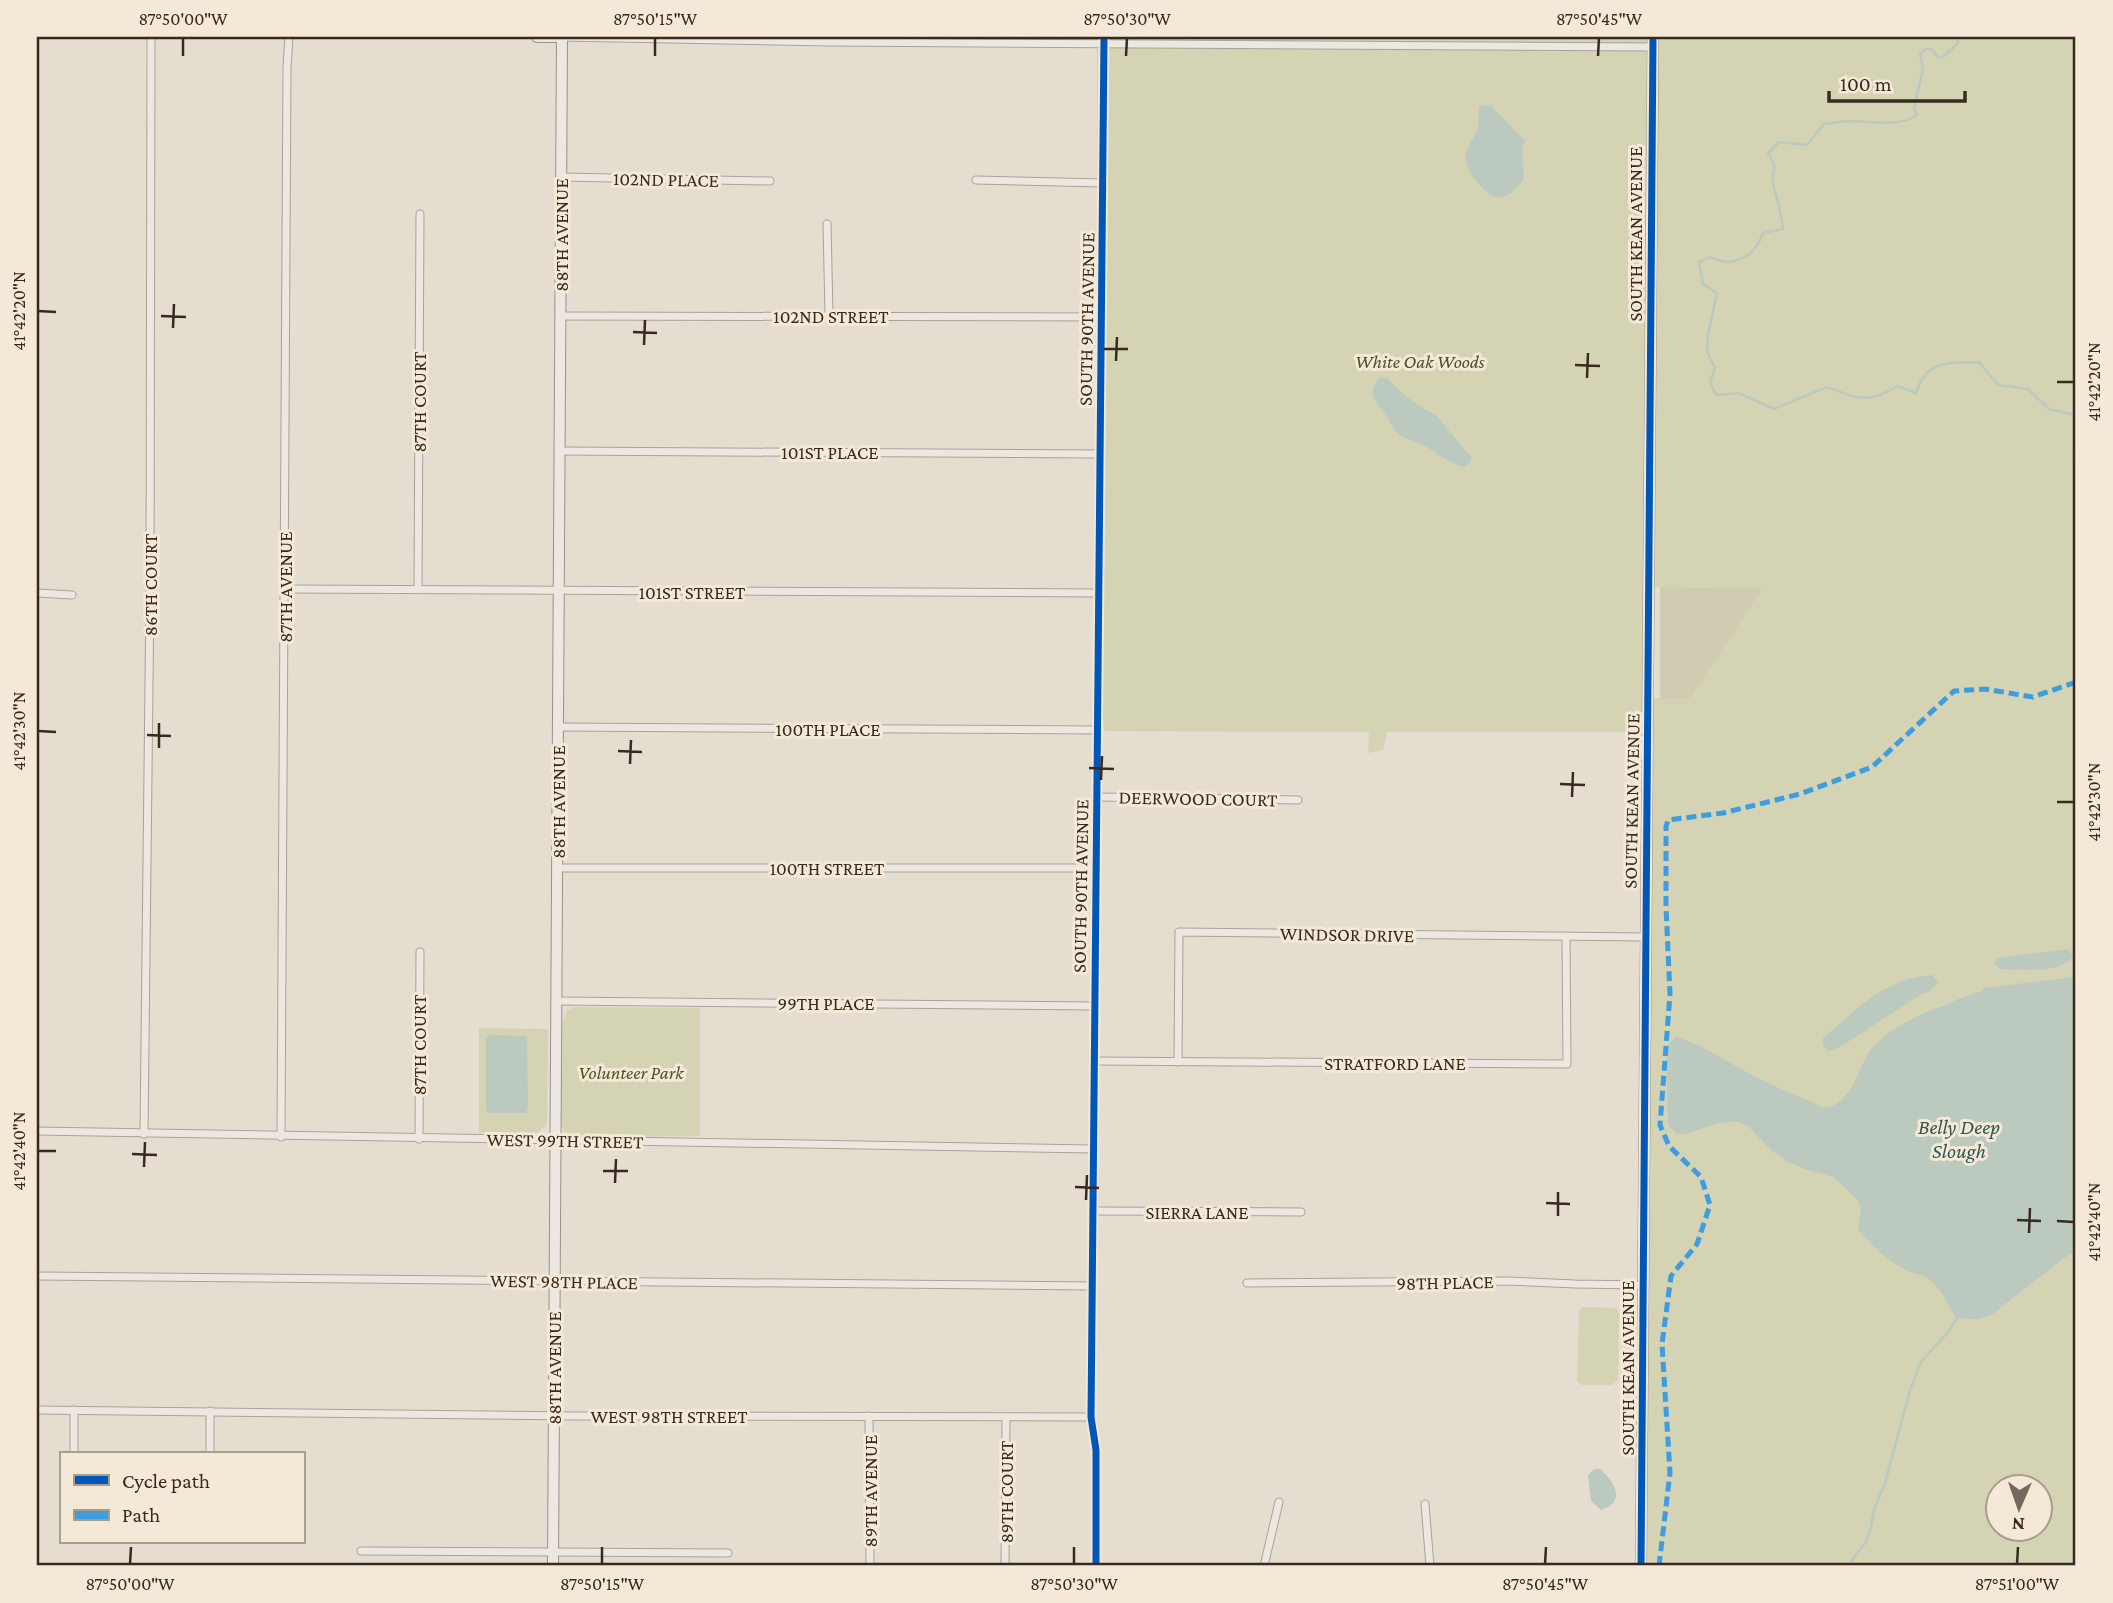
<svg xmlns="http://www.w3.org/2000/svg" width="2113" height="1603" viewBox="0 0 2113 1603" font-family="'Crimson Pro',serif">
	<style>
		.green { fill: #d4d3b3; fill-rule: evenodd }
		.cemetery { fill: #cfccb2 }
		.water { fill: #bbc9bf }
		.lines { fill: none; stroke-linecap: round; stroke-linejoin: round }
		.stream { stroke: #bbc9bf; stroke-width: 2.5 }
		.street-casing { stroke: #aaa298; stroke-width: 9 }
		.secondary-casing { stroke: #999288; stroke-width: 12 }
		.street { stroke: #ece8e1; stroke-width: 7 }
		.secondary { stroke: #ece8e1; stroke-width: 10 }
		.quiet { stroke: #3e9ce0; stroke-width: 5; stroke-dasharray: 10 5; stroke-linecap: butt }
		.cycleway-casing { stroke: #f4e9d7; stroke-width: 11 }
		.cycleway { stroke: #0057b8; stroke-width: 7 }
		.ticks { fill: none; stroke: #382a21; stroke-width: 2.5 }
		.labels { text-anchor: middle; stroke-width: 6; stroke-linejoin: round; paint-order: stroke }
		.street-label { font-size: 19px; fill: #382a21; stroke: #f4e9d7 }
		.park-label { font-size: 19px; font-style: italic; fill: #4b5328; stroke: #f4e9d7 }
		.water-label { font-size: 21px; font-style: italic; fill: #315752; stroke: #f4e9d7 }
		.neatline { fill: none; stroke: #382a21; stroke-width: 2.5 }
		.ticks-label { font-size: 18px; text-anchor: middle; fill: #382a21 }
	</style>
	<rect width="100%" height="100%" fill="#e4ddd0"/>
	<g class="green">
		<path d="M1097,37H1653V39H1663L1664,37H2076V1566H1641L1649,732H1387L1383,750L1368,753L1369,732L1104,731L1101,685L1104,560L1097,515ZM1649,587L1718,588L1689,698H1646ZM1997,1488H2039V1530H1997Z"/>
		<path d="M576,1007L700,1008V1136L576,1137L565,1133L561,1123L562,1024L567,1010Z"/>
		<path d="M479,1028L548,1029L547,1123L539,1132L527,1134L479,1133Z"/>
		<path d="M1582,1307L1617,1308L1619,1314L1618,1380L1612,1385H1582L1577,1381L1579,1311Z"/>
	</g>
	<path class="cemetery" d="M1660,587L1762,589L1689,699H1660Z"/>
	<g class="water">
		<path d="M1482,105L1491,106L1525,141L1522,148L1524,179C1519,185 1511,195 1503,197C1489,201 1468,175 1466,161C1464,148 1476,138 1478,125C1479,120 1479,114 1479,108Z"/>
		<path d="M1380,377L1387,378C1401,392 1416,407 1435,414L1471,457V461L1465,467C1450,464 1440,455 1427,447C1419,443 1409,441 1402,436C1394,431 1392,426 1389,420C1380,404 1363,396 1380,377Z"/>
		<path d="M2067,949L2074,957C2054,975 2024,969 1999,969L1994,963L1998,958Z"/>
		<path d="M1932,975L1938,982L1929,992L1923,993L1840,1047L1829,1051L1823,1045V1038C1859,1008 1883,979 1932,975Z"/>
		<path d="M2076,977V1251L2064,1258L1991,1315L1977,1319L1957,1318C1947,1305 1942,1287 1927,1278C1921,1274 1912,1273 1906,1270C1887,1261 1872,1245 1858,1230L1861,1208L1859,1202L1834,1177L1804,1169L1787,1161L1772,1151L1747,1125L1734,1121L1716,1124L1685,1134H1677L1668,1125L1666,1052L1669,1044L1676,1037C1701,1044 1722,1059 1745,1071C1766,1083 1787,1092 1810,1101C1816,1106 1827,1110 1834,1105C1855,1093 1857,1071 1869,1052C1881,1035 1911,1018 1931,1010C1935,1008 1941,1008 1946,1005C1957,999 1968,995 1980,992L1984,988Z"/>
		<path d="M490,1035L524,1036L527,1038L528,1108L526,1113H490L486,1111V1039Z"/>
		<path d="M1594,1469H1600C1614,1481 1627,1502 1601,1510L1591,1501L1588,1475Z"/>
	</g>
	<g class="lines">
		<g class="stream">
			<path d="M1957,37L1958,43L1942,58H1939L1931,49H1926L1920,54L1923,69L1914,108L1917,115C1900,127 1872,122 1852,121C1843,121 1833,123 1824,124L1807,145L1779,142L1768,153L1775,166C1770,182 1775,191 1779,206C1781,214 1782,222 1783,229L1763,233C1755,256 1734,269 1710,257L1699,262L1703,284L1717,293L1708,335L1707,352L1715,368L1710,382L1716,395L1739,393L1774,409L1827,387C1859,399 1867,404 1898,386L1916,393C1928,358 1946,364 1979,362L1998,385L2028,389L2049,409L2076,415"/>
			<path d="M2076,440L2073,457L2076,465"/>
			<path d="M1848,1566L1865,1543L1870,1531L1874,1510L1885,1483L1910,1390L1921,1362L1948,1332L1957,1318"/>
		</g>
		<defs>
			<g id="street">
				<path d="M562,37L829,42L1653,47"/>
				<path d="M561,177L770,181"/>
				<path d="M976,180L1103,183"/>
				<path d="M827,224L829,315"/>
				<path d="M560,316L1101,317"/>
				<path d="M560,451L1100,454"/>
				<path d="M285,589L1099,593"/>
				<path d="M418,589L420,214"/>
				<path d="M37,593L72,595"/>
				<path d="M558,727L1097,730"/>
				<path d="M1097,797L1298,800"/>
				<path d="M557,868H1096"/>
				<path d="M557,1001L1095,1006"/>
				<path d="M1094,1061L1567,1064L1566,936"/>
				<path d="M1178,1062L1179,932L1645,937"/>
				<path d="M37,1131L1093,1149"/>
				<path d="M144,1134L150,592L151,37"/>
				<path d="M281,1137L287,67L289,37"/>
				<path d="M419,1139L420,952"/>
				<path d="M1093,1211L1301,1212"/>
				<path d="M37,1276L1092,1286"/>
				<path d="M1247,1283L1509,1281L1575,1284L1643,1285"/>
				<path d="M37,1410L574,1416L1091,1417"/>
				<path d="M869,1416L870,1566"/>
				<path d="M74,1454V1410"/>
				<path d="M210,1454V1411"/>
				<path d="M1425,1504L1430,1566"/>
				<path d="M361,1551L728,1553"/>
				<path d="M1005,1566L1006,1418"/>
				<path d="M1096,1566V1450L1091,1417L1104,37"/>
				<path d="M1264,1566L1279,1502"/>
			</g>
			<g id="secondary">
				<path d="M537,37H562"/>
				<path d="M553,1566L562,37"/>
				<path d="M1641,1566L1653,37"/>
			</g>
		</defs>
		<use href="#street" class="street-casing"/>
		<use href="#secondary" class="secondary-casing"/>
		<use href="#street" class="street"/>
		<use href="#secondary" class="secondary"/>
		<path class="quiet" d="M1659,1566L1670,1473L1662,1344L1671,1276L1697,1244L1710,1205L1701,1177L1669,1146L1660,1125L1670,994L1666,907V827L1668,820L1723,813L1800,794L1872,767L1954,691L1985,689L2033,697L2076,682"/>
		<defs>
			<g id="cycleway">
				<path d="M1096,1566V1450L1091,1417L1104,37"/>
				<path d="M1641,1566L1653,37"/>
			</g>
		</defs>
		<use href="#cycleway" class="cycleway-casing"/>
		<use href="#cycleway" class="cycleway"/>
	</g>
	<path class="ticks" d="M183,56V38M655,56V38M1126,56L1127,38M1598,56L1599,38M38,311L56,312M161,316L186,317M173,328L174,304M633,332L657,333M644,345L645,320M1104,349H1128M1116,361L1117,337M1575,365L1600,366M1587,378L1588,353M2057,382H2074M38,731L56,732M147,735L171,736M159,748V723M618,751L642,752M630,764L631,740M1089,768L1114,769M1101,780L1102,756M1560,784L1585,785M1572,797L1573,772M2057,802H2074M38,1151H56M132,1154L157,1155M144,1167L145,1142M603,1171H628M615,1183L616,1159M1075,1187L1099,1188M1086,1200L1087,1175M1546,1203L1570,1204M1558,1216V1192M2017,1220L2041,1221M2057,1221L2074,1222M2029,1233L2030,1208M130,1564L131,1547M602,1564V1547M1074,1564V1547M1545,1564L1546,1547M2017,1564L2018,1547"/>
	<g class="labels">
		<g class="street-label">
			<text transform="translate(666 179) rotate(1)" y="7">102ND PLACE</text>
			<text transform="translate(1635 234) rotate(-90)" y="7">SOUTH KEAN AVENUE</text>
			<text transform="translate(561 235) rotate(-90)" y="7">88TH AVENUE</text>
			<text x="831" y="323">102ND STREET</text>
			<text transform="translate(1086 319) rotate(-89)" y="7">SOUTH 90TH AVENUE</text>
			<text transform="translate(419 402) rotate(-90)" y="7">87TH COURT</text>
			<text x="830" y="459">101ST PLACE</text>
			<text transform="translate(150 585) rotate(-90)" y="7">86TH COURT</text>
			<text transform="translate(285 587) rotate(-90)" y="7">87TH AVENUE</text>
			<text x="692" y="599">101ST STREET</text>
			<text x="828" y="736">100TH PLACE</text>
			<text transform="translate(1198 798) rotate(1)" y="7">DEERWOOD COURT</text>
			<text transform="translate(1631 801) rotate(-89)" y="7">SOUTH KEAN AVENUE</text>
			<text transform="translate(558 802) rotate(-90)" y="7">88TH AVENUE</text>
			<text x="827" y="875">100TH STREET</text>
			<text transform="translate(1080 886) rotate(-89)" y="7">SOUTH 90TH AVENUE</text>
			<text transform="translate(1347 934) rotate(1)" y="7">WINDSOR DRIVE</text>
			<text x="826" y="1010">99TH PLACE</text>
			<text transform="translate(419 1045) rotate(-90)" y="7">87TH COURT</text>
			<text x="1395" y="1070">STRATFORD LANE</text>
			<text transform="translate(565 1140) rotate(1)" y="7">WEST 99TH STREET</text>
			<text x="1197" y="1219">SIERRA LANE</text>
			<text transform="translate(564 1281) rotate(1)" y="7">WEST 98TH PLACE</text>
			<text transform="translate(1445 1282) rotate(-1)" y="7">98TH PLACE</text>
			<text transform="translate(554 1368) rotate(-90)" y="7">88TH AVENUE</text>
			<text transform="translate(1627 1368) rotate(-90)" y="7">SOUTH KEAN AVENUE</text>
			<text x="669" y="1423">WEST 98TH STREET</text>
			<text transform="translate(870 1491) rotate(-90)" y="7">89TH AVENUE</text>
			<text transform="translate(1006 1492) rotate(-90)" y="7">89TH COURT</text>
		</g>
		<g class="park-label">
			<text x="1420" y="368">White Oak Woods</text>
			<text x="631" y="1079">Volunteer Park</text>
		</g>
		<g class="water-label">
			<text x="1959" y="1134">Belly Deep<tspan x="1959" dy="24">Slough</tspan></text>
		</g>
	</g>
	<rect width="2113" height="1603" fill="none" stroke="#f4e9d7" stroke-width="77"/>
	<rect x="60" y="1452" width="245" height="91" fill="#f4e9d7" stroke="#a99d8e" stroke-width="2"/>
	<rect x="74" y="1475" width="35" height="10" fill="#0057b8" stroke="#a99d8e" stroke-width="2"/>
	<text x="122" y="1488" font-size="21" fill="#382a21">Cycle path</text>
	<rect x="74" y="1510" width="35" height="10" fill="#3e9ce0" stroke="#a99d8e" stroke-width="2"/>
	<text x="122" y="1522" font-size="21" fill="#382a21">Path</text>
	<g transform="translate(2019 1508) rotate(182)"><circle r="33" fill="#f4e9d7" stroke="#a99d8e" stroke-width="2"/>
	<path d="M0-5L12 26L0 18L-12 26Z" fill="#74695e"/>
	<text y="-10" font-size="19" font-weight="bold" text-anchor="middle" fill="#382a21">N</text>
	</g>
	<path d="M1829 91v10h136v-10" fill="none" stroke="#382a21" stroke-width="3.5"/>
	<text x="1840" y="91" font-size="21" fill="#382a21" stroke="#f4e9d7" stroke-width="5" paint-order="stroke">100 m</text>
	<rect x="38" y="38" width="2036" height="1526" class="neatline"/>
	<g class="ticks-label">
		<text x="183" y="25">87°50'00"W</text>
		<text x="655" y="25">87°50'15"W</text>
		<text x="1127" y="25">87°50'30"W</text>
		<text x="1599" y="25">87°50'45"W</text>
		<text transform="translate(19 311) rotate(-90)" y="6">41°42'20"N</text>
		<text transform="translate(2094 382) rotate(-90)" y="6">41°42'20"N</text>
		<text transform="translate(19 731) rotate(-90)" y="6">41°42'30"N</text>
		<text transform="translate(2094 802) rotate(-90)" y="6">41°42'30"N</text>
		<text transform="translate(19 1151) rotate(-90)" y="6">41°42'40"N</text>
		<text transform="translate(2094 1222) rotate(-90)" y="6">41°42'40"N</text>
		<text x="130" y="1590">87°50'00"W</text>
		<text x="602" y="1590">87°50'15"W</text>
		<text x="1074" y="1590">87°50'30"W</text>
		<text x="1545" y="1590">87°50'45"W</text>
		<text x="2017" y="1590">87°51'00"W</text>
	</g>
</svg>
